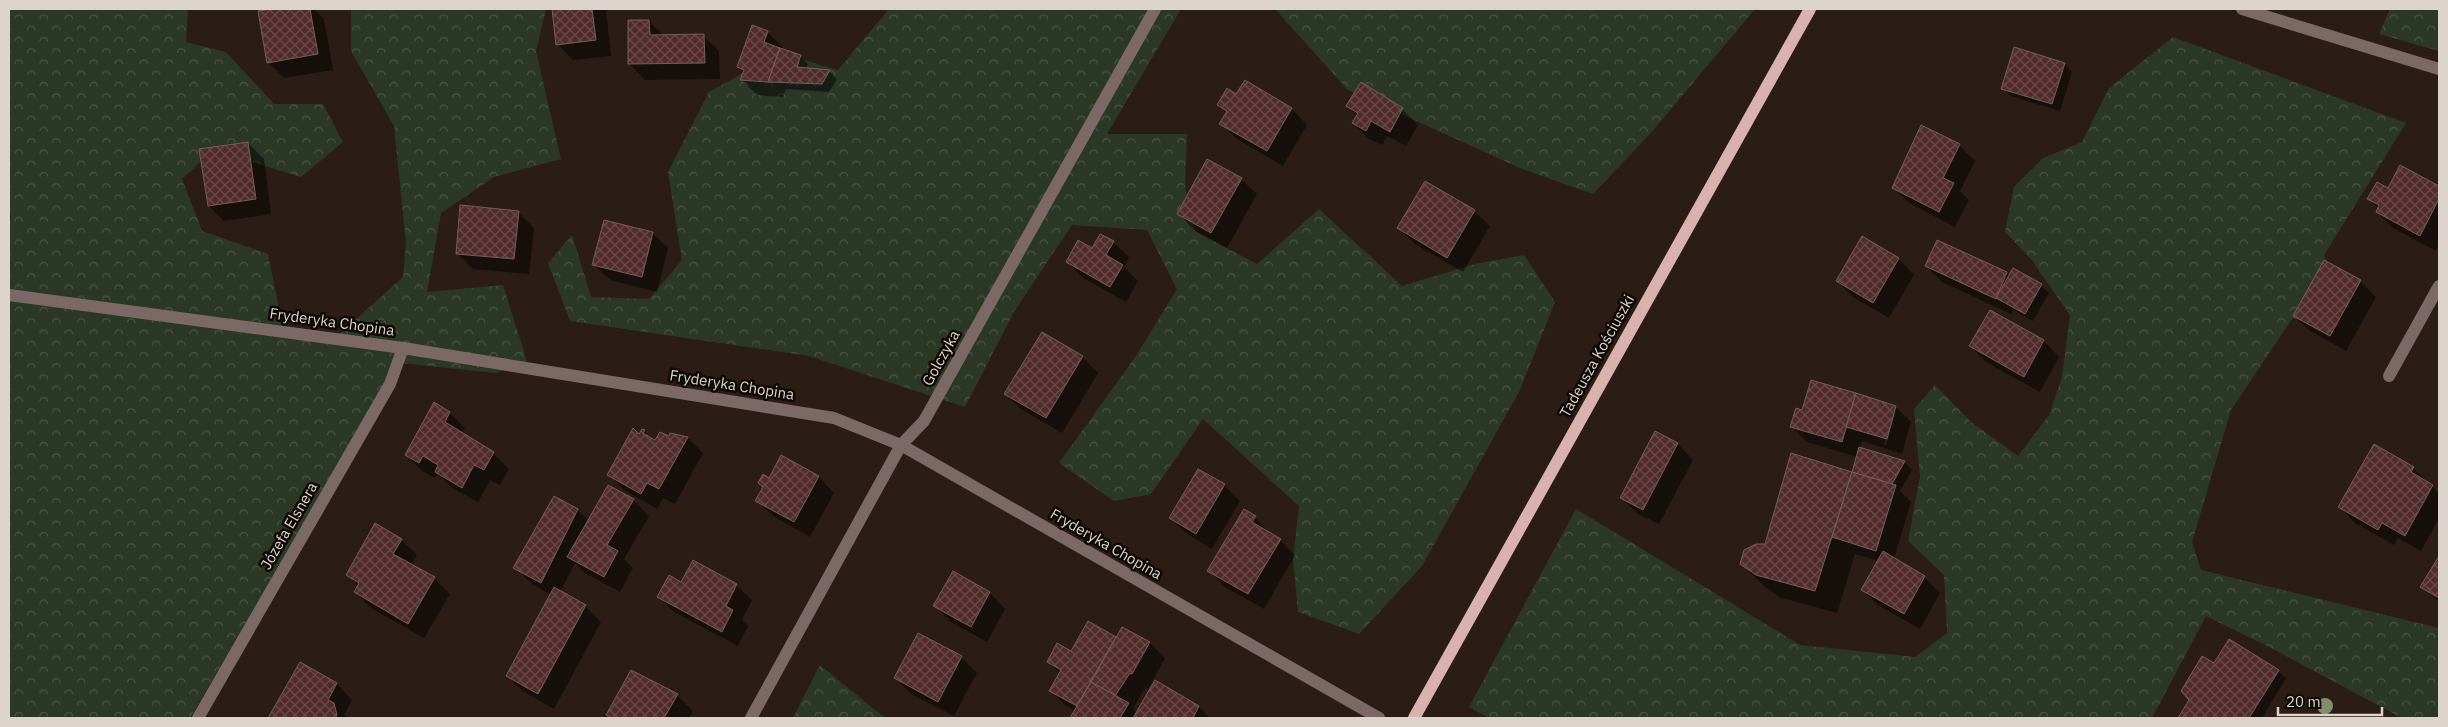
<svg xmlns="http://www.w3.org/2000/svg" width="2448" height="727" viewBox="0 0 2448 727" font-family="'IBM Plex Sans',sans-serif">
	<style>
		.forest { fill: url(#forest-crowns) }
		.shadow { fill: #0007; fill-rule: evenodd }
		.building { fill: url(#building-cross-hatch); stroke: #725e5d }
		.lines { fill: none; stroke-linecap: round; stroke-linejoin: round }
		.minor { stroke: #7c6967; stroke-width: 12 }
		.major { stroke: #dab2ad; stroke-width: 12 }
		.tree { fill: #818f6c }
		.labels { text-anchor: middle; stroke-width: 5; stroke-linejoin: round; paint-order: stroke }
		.street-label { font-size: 15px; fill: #ded4ce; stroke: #0f0906 }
	</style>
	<defs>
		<pattern id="forest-crowns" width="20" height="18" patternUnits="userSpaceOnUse" patternTransform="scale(1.25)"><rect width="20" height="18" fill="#2c3826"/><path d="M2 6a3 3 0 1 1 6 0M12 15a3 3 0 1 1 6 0" fill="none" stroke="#4a5444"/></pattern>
		<pattern id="building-cross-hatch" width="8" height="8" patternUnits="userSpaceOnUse" patternTransform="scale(1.25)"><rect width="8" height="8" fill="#522c2c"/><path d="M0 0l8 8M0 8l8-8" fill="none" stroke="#6a4a49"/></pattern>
	</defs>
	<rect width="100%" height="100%" fill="#2b1d15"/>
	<g class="forest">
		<path d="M9,9H188L186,42L226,52L274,104H323L343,142L301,177L213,150L182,179L202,231L268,254L283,328L333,340L403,277L406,243L394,126L351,51V9H546L536,51L561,159L494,177L441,213L427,292L503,285L527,361L496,373L400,363L190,718H9V220H11L9,204Z"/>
		<path d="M889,9H1181L1107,134H1187L1185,188L1196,232L1257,264L1319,209L1402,286L1475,264L1524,255L1555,302L1520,390L1422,566L1359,634L1298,612L1293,560L1299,506L1203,419L1151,494L1114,501L1059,463L1136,356L1177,289L1147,230L1072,225L1015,310L965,407L809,356L570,321L548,263L572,235L591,297L649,299L682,260L668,172L709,92L780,53L838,70Z"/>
		<path d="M1275,9H1755L1650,134L1593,194L1520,168L1348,90Z"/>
		<path d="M2390,9H2439V51L2379,34Z"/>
		<path d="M2173,37L2406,123L2324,255L2350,307L2292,319L2231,410L2192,542L2201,570L2439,628V718H2402L2271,648L2206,616L2152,718H1489L1469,707L1576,509L1800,645L1915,657L1947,633L1944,575L1908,541L1920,476L1914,409L1935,385L1971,422L2018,456L2049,415L2062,377L2070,315L2031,259L2005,232L2014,187L2043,158L2082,142L2109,88Z"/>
		<path d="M820,665L885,718H793Z"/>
	</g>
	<g class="shadow">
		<path d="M279,9H314L324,19L333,70L284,78L269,63L260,12Z"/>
		<path d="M553,9H606L611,56L573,60L558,45Z"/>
		<path d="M649,21L664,36H703L719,51L720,79L645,80L630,64Z"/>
		<path d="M767,32L783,47L782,50L800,56L808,64L806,69L829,71L837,79L829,92L786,89L783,97L757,95L742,80L744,73L738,67Z"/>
		<path d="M2064,64L2072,72L2060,111L2011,96L2003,88Z"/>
		<path d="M1245,81L1292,109L1307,125L1283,166L1237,139L1221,123L1227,113L1219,105L1237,96Z"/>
		<path d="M1348,106L1402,109L1418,125L1406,146L1387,136L1382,145L1369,139L1353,123L1358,116Z"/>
		<path d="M248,143L264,159L271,214L224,221L209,206Z"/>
		<path d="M1959,145L1975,161L1960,191L1969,200L1955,227L1909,203L1893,187Z"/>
		<path d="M2401,167L2439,187V244L2436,251L2393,228L2377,212L2379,209L2369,199L2388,190Z"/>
		<path d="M1241,179L1257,194L1227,248L1194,230L1179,214Z"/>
		<path d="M1474,211L1490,226L1463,272L1415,244L1399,228Z"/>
		<path d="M518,212L534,228L529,274L473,269L457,253Z"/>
		<path d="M652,233L668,248L657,292L610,280L594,265Z"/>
		<path d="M1862,238L1899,259L1914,275L1889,318L1853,297L1837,281Z"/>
		<path d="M1113,242L1129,257L1124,267L1138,281L1126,302L1083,278L1067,262Z"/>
		<path d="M1926,266L2006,273L2010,277L2041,285L2049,293L2033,321L2013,310L2011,314L1942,282Z"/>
		<path d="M2360,281L2376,297L2346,351L2310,331L2294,316Z"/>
		<path d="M1990,312L2044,341L2059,357L2040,392L1986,362L1970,346Z"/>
		<path d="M1082,357L1098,373L1062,433L1021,409L1005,394Z"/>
		<path d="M1896,407L1911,422L1902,454L1862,441L1860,449L1904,462L1912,470L1900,491L1911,502L1894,559L1924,577L1940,593L1920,629L1878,605L1862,590L1878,561L1855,554L1837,613L1779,597L1764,586L1741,564L1766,545L1792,455L1852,473L1857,457L1807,442L1791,426L1803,412ZM1892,415H1895L1886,445H1884Z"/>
		<path d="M450,413L465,428L462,434L493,453L509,469L500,485L490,480L478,502L452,488L438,473L435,478L422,471L406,455Z"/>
		<path d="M644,431L655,442L669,437L688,438L703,453L675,504L663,498L657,509L624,490L609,474Z"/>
		<path d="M1678,444L1693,460L1659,524L1638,514L1622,498Z"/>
		<path d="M2374,446L2413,468L2439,493V518L2421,551L2398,538L2394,545L2355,523L2340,507Z"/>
		<path d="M781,457L819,477L834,493L810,537L773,516L757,501L764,488L759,483L769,479Z"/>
		<path d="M1198,470L1224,485L1240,501L1212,549L1186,533L1170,518Z"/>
		<path d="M633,500L649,516L624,559L633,568L620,592L585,573L575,563L560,592L585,606L601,622L554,709L523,691L507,676L551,595L531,583L515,568L578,510L589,521Z"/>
		<path d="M1255,517L1270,534L1280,540L1295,555L1264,609L1225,587L1209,571Z"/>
		<path d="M402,540L417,555L411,565L434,578L450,594L424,638L371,608L355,592L359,586L347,575Z"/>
		<path d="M2439,558V601L2422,587Z"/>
		<path d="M953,573L990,593L1005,609L987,642L951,622L935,606Z"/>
		<path d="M682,583L736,585L752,600L742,620L748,626L738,646L674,612L659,597Z"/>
		<path d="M1089,622L1116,638L1150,643L1165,658L1148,689L1146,687L1133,708L1137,713L1155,682L1199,707L1210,718H1072L1076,711L1066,706L1050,690L1060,673L1048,662L1071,653Z"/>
		<path d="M918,635L961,657L977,673L954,716L911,694L895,678Z"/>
		<path d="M301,664L337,684L352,700L344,715L348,718H270Z"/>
		<path d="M2215,665L2278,671L2286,678L2262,718H2179Z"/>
		<path d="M677,695L693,711L689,718H611L608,715Z"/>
	</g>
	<g class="building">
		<path d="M272,9H310L318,54L267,63L258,11Z"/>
		<path d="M552,9H592L596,40L556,45Z"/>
		<path d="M628,20H649L650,35L704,34L705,63L628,64Z"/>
		<path d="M752,25L768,31L764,42L780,48L768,82L740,80L744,70L737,67Z"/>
		<path d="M2014,47L2065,63L2052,104L2001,89Z"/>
		<path d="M780,48L801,55L797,67L830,70L822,84L768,82Z"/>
		<path d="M1245,80L1292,108L1267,151L1219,124L1227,111L1217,105L1227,88L1236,94Z"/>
		<path d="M1361,82L1403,108L1390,132L1371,121L1366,131L1352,123L1358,113L1346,106Z"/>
		<path d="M1921,125L1960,144L1943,178L1954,183L1939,212L1892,188Z"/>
		<path d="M248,142L256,199L208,206L199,149Z"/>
		<path d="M1207,159L1242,178L1211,233L1177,214Z"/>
		<path d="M2400,165L2439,186V199L2420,236L2376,212L2379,205L2367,199L2377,182L2388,188Z"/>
		<path d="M1425,181L1475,210L1447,258L1397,228Z"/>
		<path d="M460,205L519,211L514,259L456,254Z"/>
		<path d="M604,220L653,232L642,277L592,265Z"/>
		<path d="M1100,234L1114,241L1106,255L1123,265L1110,287L1066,262L1078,240L1092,248Z"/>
		<path d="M1862,236L1899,258L1873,303L1836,281Z"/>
		<path d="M1937,240L2007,272L1996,299L1925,266Z"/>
		<path d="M2324,260L2361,280L2330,336L2293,316Z"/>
		<path d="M2013,268L2042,284L2025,314L1996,298Z"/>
		<path d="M1990,310L2044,340L2024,377L1969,346Z"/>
		<path d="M1042,332L1083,356L1046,418L1004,394Z"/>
		<path d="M1811,380L1856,393L1842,442L1790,427L1796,408L1802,410Z"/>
		<path d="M1856,393L1896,406L1887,439L1846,427Z"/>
		<path d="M434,402L450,412L445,422L494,452L484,470L474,465L462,488L435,472L438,465L423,456L419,463L405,455Z"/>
		<path d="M633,428L639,434L642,429L645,430L643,433L655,440L660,432L669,436L670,433L688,437L659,489L647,483L641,494L607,475Z"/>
		<path d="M1655,431L1678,443L1643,510L1620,498Z"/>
		<path d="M2374,444L2414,467L2411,472L2433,485L2405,536L2382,523L2378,530L2338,507Z"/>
		<path d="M1859,447L1905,461L1892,484L1852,472Z"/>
		<path d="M1791,453L1852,472L1815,591L1756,575L1740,564L1744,550L1756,544H1765Z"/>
		<path d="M781,455L819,476L794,522L755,501L763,487L758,483L763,474L769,478Z"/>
		<path d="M1198,469L1225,484L1196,534L1169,518Z"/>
		<path d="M1852,472L1896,485L1876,551L1832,537Z"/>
		<path d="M608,485L634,499L607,545L618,551L604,577L567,557Z"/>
		<path d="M554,496L578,509L541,583L513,568Z"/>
		<path d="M1244,509L1256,516L1252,522L1281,539L1248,594L1207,571Z"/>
		<path d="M375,523L402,539L393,554L435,577L408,624L354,592L359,583L346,575Z"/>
		<path d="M1883,551L1925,576L1904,614L1861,590Z"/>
		<path d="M2439,556V598L2420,587Z"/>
		<path d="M693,560L737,584L726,606L733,610L722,632L657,597L669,575L681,582Z"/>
		<path d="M953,571L990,592L971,627L933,606Z"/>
		<path d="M554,587L586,605L538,694L506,676Z"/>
		<path d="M1088,621L1116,637L1077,706L1049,691L1061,670L1047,662L1057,643L1071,651Z"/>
		<path d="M1122,627L1150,642L1132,674L1130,673L1115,696L1091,682Z"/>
		<path d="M918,633L962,656L938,702L894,678Z"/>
		<path d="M2229,639L2279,670L2249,718H2178L2189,700L2181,691L2202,656L2214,663Z"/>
		<path d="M300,662L337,683L328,700L334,703L337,715L335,718H268Z"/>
		<path d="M631,670L678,694L664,718H612L606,715Z"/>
		<path d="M1155,680L1199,706L1193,718H1133Z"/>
		<path d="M1091,682L1129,703L1120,718H1070Z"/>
	</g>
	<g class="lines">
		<g class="minor">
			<path d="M2242,9L2439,69"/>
			<path d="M9,295L403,348L834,418L901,445L1379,718"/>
			<path d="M2389,376L2439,286"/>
			<path d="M198,718L390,384L403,348"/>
			<path d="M751,718L901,445L924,421L1155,9"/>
		</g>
		<path class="major" d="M1414,718L1810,9"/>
	</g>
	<circle class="tree" cx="2325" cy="706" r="8"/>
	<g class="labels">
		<g class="street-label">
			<text transform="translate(332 322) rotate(8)" y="5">Fryderyka Chopina</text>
			<text transform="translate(1597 356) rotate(-61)" y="5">Tadeusza Kościuszki</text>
			<text transform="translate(941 358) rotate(-61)" y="5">Golczyka</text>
			<text transform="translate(732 385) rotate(9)" y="5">Fryderyka Chopina</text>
			<text transform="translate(289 526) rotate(-60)" y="5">Józefa Elsnera</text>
			<text transform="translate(1106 544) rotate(30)" y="5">Fryderyka Chopina</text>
		</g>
	</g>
	<rect width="2448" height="727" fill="none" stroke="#ded4ce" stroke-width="20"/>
	<path d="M2278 707v8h104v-8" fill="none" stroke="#ded4ce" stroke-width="2.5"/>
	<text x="2286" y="707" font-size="15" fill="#ded4ce" stroke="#0f0906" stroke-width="4" paint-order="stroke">20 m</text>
</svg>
